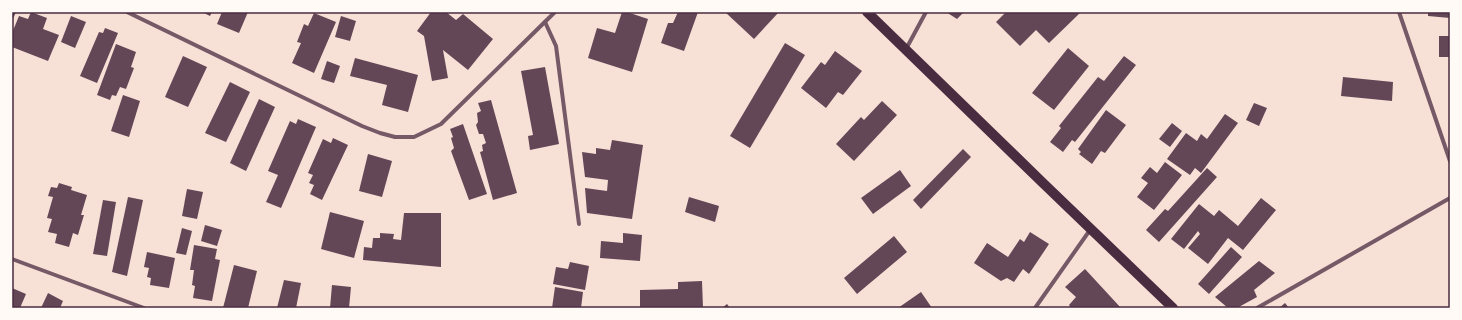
<svg xmlns="http://www.w3.org/2000/svg" width="1462" height="320" viewBox="0 0 1462 320" font-family="Barlow,sans-serif">
	<style>
		.building { fill: #644757 }
		.lines { fill: none; stroke-linecap: round; stroke-linejoin: round }
		.minor { stroke: #755966; stroke-width: 4 }
		.primary { stroke: #4a2c40; stroke-width: 10 }
		.neatline { fill: none; stroke: #4a2c40; stroke-width: 1.5 }
	</style>
	<rect width="100%" height="100%" fill="#f7e1d7"/>
	<g class="building">
		<path d="M12,12H16L12,21Z"/>
		<path d="M31,12L47,18L43,29L59,35L48,61L12,47V33L19,16L28,19Z"/>
		<path d="M202,12H212L210,16Z"/>
		<path d="M222,12H248L239,33L217,24Z"/>
		<path d="M431,12H446L456,20L463,14L493,39L468,70L443,50L448,78L432,81L424,36L417,31Z"/>
		<path d="M622,12H627L648,19L632,72L588,58L597,28L615,33Z"/>
		<path d="M678,12L683,13L684,12H698L684,51L661,43L668,23H673Z"/>
		<path d="M725,12H779L754,39Z"/>
		<path d="M946,12H964L957,19Z"/>
		<path d="M1006,12H1081L1049,43L1036,30L1020,46L996,22Z"/>
		<path d="M1428,12H1450V18L1428,16Z"/>
		<path d="M314,13L336,22L314,73L292,63L301,43L297,42L304,24L308,26Z"/>
		<path d="M71,16L86,22L75,48L61,42Z"/>
		<path d="M341,16L356,21L350,41L335,37Z"/>
		<path d="M105,28L118,33L97,83L80,76L99,32L103,33Z"/>
		<rect x="1439" y="36" width="11" height="21"/>
		<path d="M785,43L805,55L750,148L730,136Z"/>
		<path d="M116,44L136,52L131,67L134,68L126,89L120,87L116,96L112,95L110,100L97,95Z"/>
		<path d="M1068,48L1089,66L1054,110L1032,93Z"/>
		<path d="M835,51L862,71L843,95L838,92L826,108L801,88L821,62L825,65Z"/>
		<path d="M183,56L207,67L188,107L165,97Z"/>
		<path d="M1124,56L1136,65L1075,142L1072,140L1063,152L1050,142L1061,128L1059,126L1098,77L1104,81Z"/>
		<path d="M355,58L418,75L408,112L382,105L387,85L350,76Z"/>
		<path d="M327,61L340,66L334,83L321,79Z"/>
		<path d="M545,67L559,144L530,150L528,136L533,135L521,71Z"/>
		<path d="M1343,77L1393,82L1392,101L1341,96Z"/>
		<path d="M230,82L250,92L226,142L205,133Z"/>
		<path d="M123,95L140,101L129,137L111,131Z"/>
		<path d="M259,99L275,107L246,171L230,163Z"/>
		<path d="M491,100L517,193L493,200L480,152L483,151L482,145L486,143L483,134H479L476,125L478,122L477,113L481,111L478,103Z"/>
		<path d="M882,101L897,115L854,161L836,144L861,117L864,120Z"/>
		<path d="M1254,103L1267,108L1259,126L1246,120Z"/>
		<path d="M1106,110L1126,125L1105,153L1101,151L1092,164L1079,154L1081,152L1078,149Z"/>
		<path d="M1225,114L1238,123L1201,173L1195,168L1190,175L1167,159L1186,133L1197,141L1201,134L1207,139Z"/>
		<path d="M298,119L316,127L281,208L266,202L278,175L268,171L290,121L296,124Z"/>
		<path d="M1172,123L1182,131L1170,147L1159,139Z"/>
		<path d="M463,124L487,194L469,200L451,151L454,148L451,138L453,137L450,129Z"/>
		<path d="M333,138L348,145L322,200L310,194L314,185L309,183L313,175L308,173L323,139L331,143Z"/>
		<path d="M612,140L643,145L632,219L587,213L585,188L607,191L608,180L585,177L582,152L596,154V148L610,150Z"/>
		<path d="M963,149L971,157L921,209L913,200Z"/>
		<path d="M368,154L392,161L382,197L359,191Z"/>
		<path d="M1165,162L1182,175L1154,210L1137,197L1148,183L1141,178L1150,167L1157,173Z"/>
		<path d="M1207,168L1217,177L1159,242L1146,230L1165,209L1168,211Z"/>
		<path d="M900,170L911,186L873,214L861,198Z"/>
		<path d="M59,183L72,187L71,190L87,195L81,215H84L78,235L73,233L69,247L55,243L57,234L48,232L52,219L47,218L53,197L48,196L51,187L57,188Z"/>
		<path d="M187,189L203,192L197,219L182,216Z"/>
		<path d="M128,197L143,200L127,276L112,272Z"/>
		<path d="M689,197L719,206L715,222L685,212Z"/>
		<path d="M1261,198L1276,210L1243,250L1228,238L1208,264L1188,248L1200,234L1198,231L1184,249L1171,239L1199,204L1214,216L1219,210L1238,226Z"/>
		<path d="M103,200L116,202L107,256L93,254Z"/>
		<path d="M330,212L364,221L354,258L321,249Z"/>
		<path d="M404,213H441V267L363,260L364,247L372,248L373,238H380V233L394,234L393,239L401,240Z"/>
		<path d="M205,225L222,230L217,246L201,241Z"/>
		<path d="M182,228L192,231L186,255L176,253Z"/>
		<path d="M1030,232L1049,244L1029,274L1023,269L1014,282L1007,278L1001,281L974,263L987,243L1008,257L1020,239L1024,242Z"/>
		<path d="M623,233L642,235L640,261L600,258L601,241L623,243Z"/>
		<path d="M894,236L907,252L857,294L844,278Z"/>
		<path d="M194,245L217,249L215,259L220,260L212,301L193,298L195,286L192,285L194,270H190Z"/>
		<path d="M1231,247L1242,257L1209,294L1198,284Z"/>
		<path d="M147,252L175,258L169,288L150,285L151,278L147,277L149,268L144,267Z"/>
		<path d="M1259,261L1275,273L1254,290L1257,297L1237,308H1228L1215,297Z"/>
		<path d="M570,262L589,266L585,290L553,284L556,267L568,269Z"/>
		<path d="M234,265L257,271L248,308H223Z"/>
		<path d="M1085,269L1121,308H1071L1069,305L1076,297L1065,287Z"/>
		<path d="M284,280L301,283L296,308H277Z"/>
		<path d="M702,281L703,308H640V290L678,289V282Z"/>
		<path d="M332,285L351,287L349,308H330Z"/>
		<path d="M555,287L583,292L581,308H552Z"/>
		<path d="M12,288L26,294L20,308H12Z"/>
		<path d="M921,292L932,308H898Z"/>
		<path d="M48,293L63,301L60,308H41Z"/>
		<path d="M1285,303L1289,308H1279Z"/>
		<path d="M727,304L730,308H722Z"/>
	</g>
	<g class="lines">
		<g class="minor">
			<path d="M127,12L362,126L380,133L395,137H414L441,124L555,12"/>
			<path d="M1399,12L1450,161"/>
			<path d="M545,22L556,46L579,224"/>
			<path d="M906,49L926,12"/>
			<path d="M12,259L144,308"/>
			<path d="M1035,308L1090,230"/>
			<path d="M1257,308L1450,198"/>
		</g>
		<path class="primary" d="M867,12L1044,184L1173,308"/>
	</g>
	<rect width="1462" height="320" fill="none" stroke="#fffaf5" stroke-width="26"/>
	<rect x="13" y="13" width="1436" height="294" class="neatline"/>
</svg>
